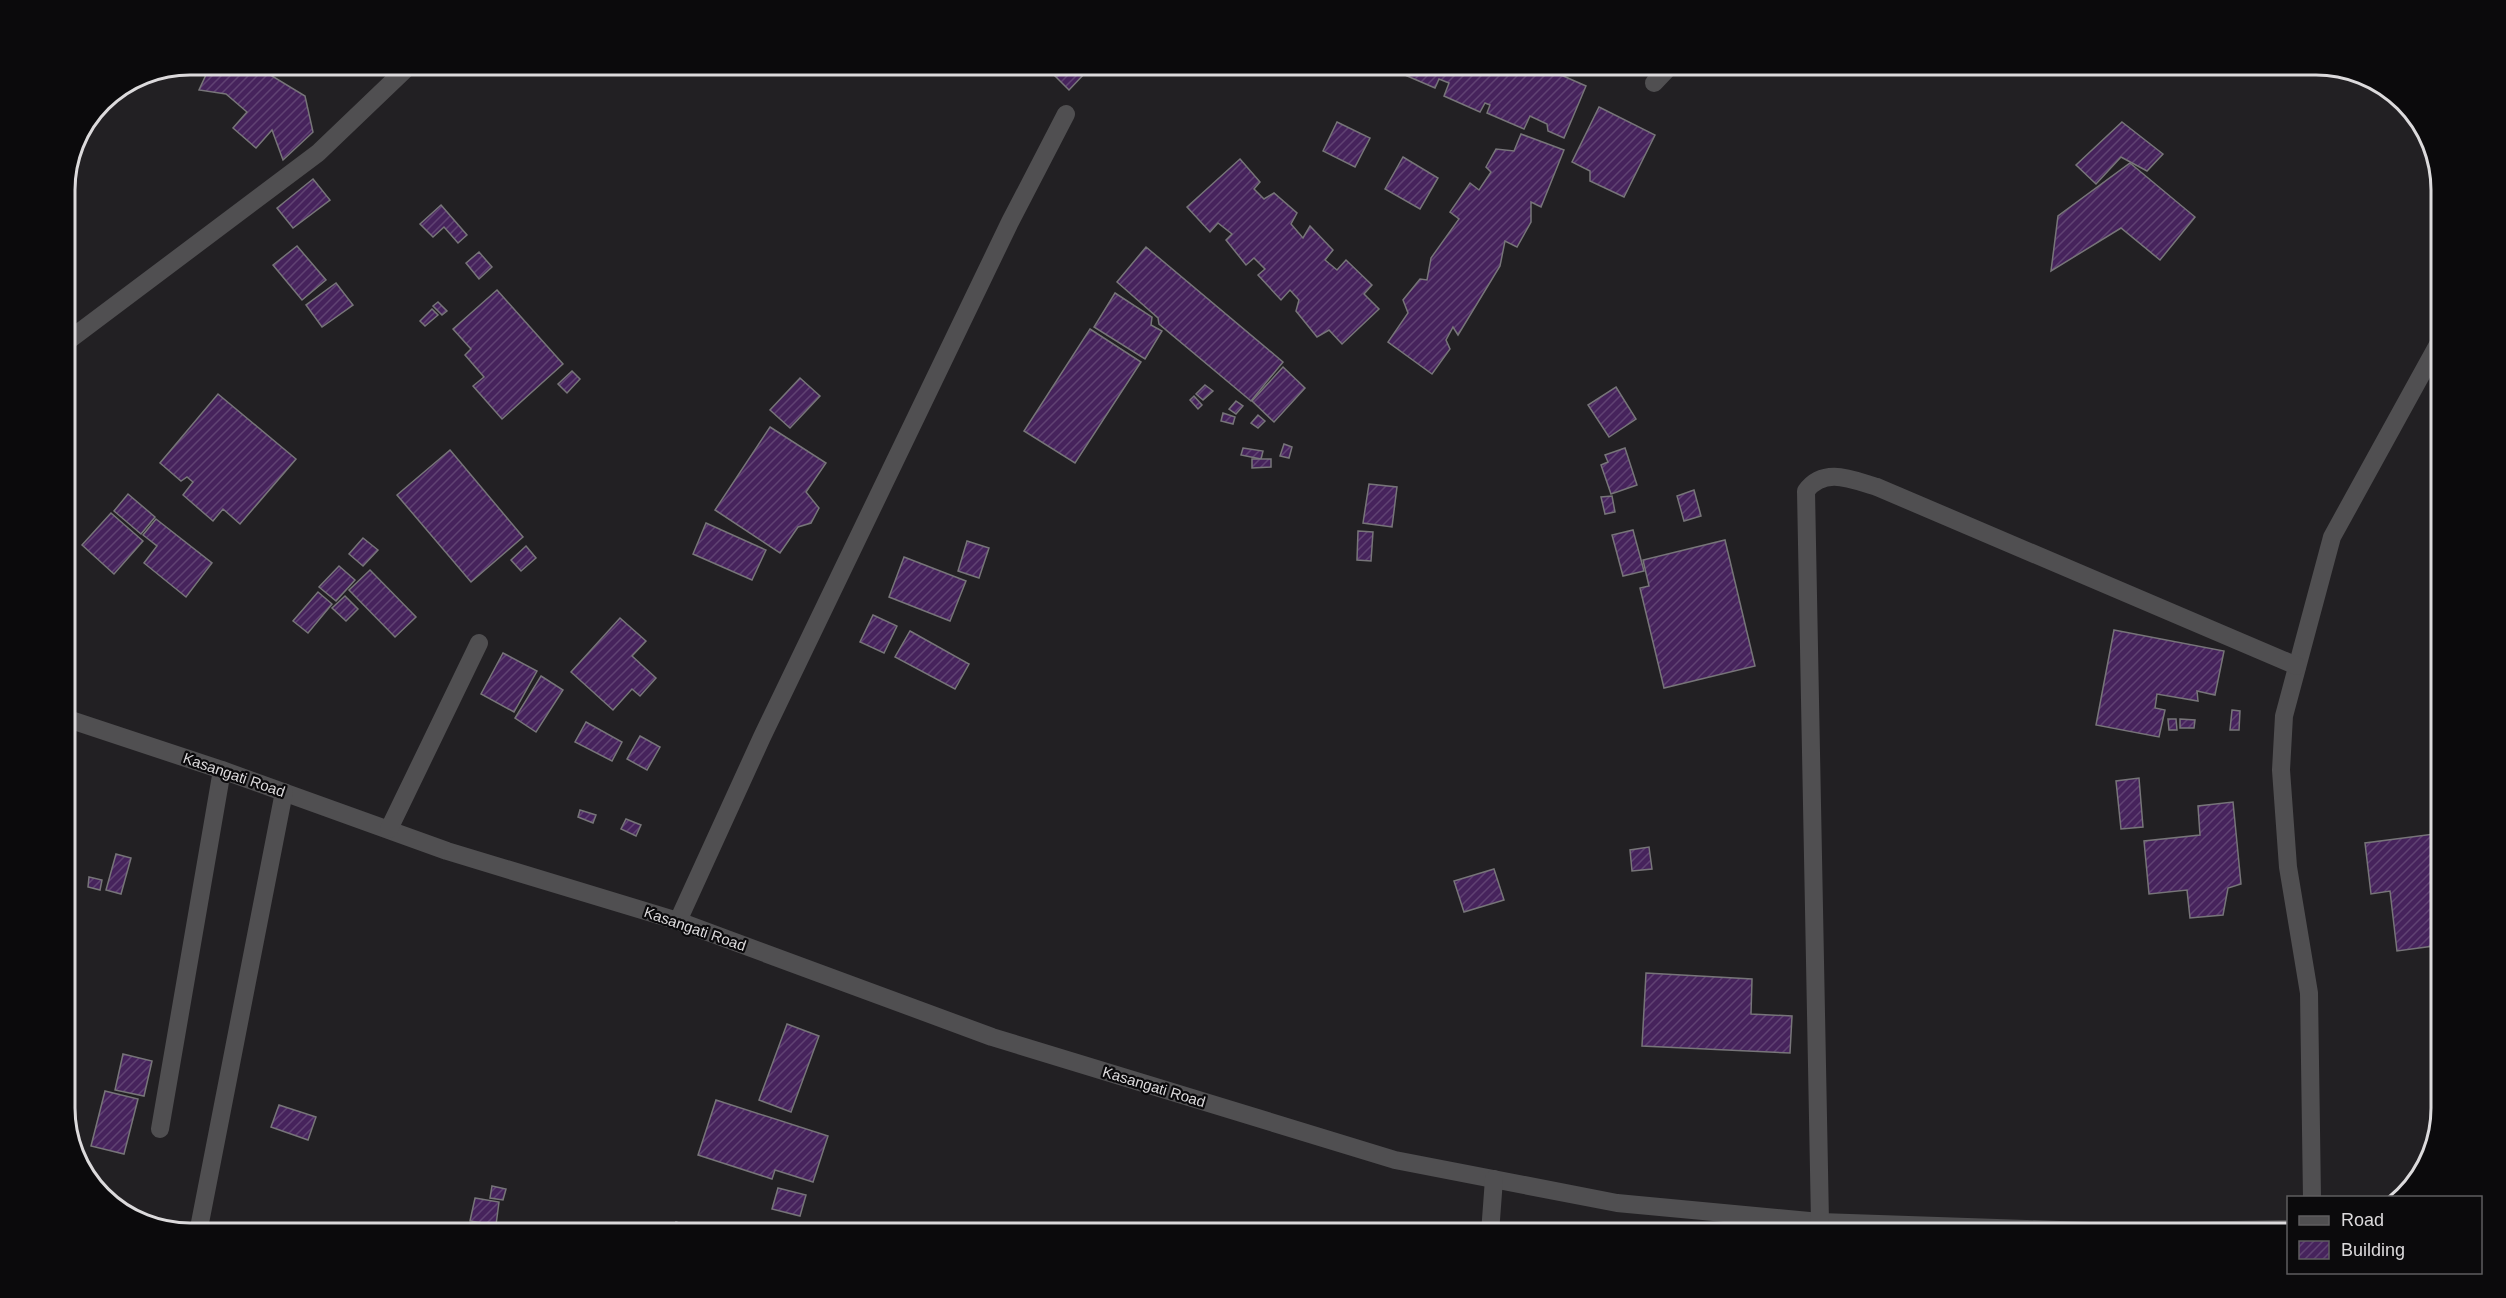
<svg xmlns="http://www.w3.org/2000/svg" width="2506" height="1298" viewBox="0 0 2506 1298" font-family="Arial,sans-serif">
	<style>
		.building { fill: url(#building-hatch); stroke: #777579; stroke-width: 1.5 }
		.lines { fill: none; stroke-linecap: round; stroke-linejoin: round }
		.minor { stroke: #504f51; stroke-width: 18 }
		.labels { text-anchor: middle; stroke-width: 4.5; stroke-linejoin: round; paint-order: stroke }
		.street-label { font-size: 15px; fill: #dcdadc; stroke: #0b0a0c }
		.rim { fill: none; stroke: #dcdadc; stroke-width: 3 }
	</style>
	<defs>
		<pattern id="building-hatch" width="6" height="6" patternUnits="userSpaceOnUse" patternTransform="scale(1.5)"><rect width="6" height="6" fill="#46235c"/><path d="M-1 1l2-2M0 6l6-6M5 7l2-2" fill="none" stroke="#604273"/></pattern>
	</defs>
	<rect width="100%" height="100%" fill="#222023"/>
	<g class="building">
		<path d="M211,64H273L267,73L305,96L313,132L283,160L272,130L256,148L233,128L247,112L226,94L199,90Z"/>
		<path d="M1043,64H1077L1086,72L1069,90Z"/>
		<path d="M1409,64H1536L1586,86L1564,138L1548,131L1547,124L1530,116L1524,129L1487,113L1490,105L1485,103L1480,112L1444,96L1449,83L1439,79L1435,88L1405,75Z"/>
		<path d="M1599,107L1655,135L1624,197L1590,181V171L1572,162Z"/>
		<path d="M1337,122L1370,138L1355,167L1323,151Z"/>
		<path d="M2122,122L2163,154L2147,171L2121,157L2096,184L2076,165Z"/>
		<path d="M1521,134L1564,150L1541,207L1531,202V222L1517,247L1505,241L1500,266L1458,335L1453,327L1446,340L1450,349L1432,374L1388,342L1408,313L1403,300L1420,279L1427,280L1431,258L1459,219L1450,212L1470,183L1479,190L1491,172L1486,167L1496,149L1514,151Z"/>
		<path d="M1403,157L1438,178L1420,209L1385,189Z"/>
		<path d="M1240,159L1260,182L1254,189L1264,199L1274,193L1297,213L1291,224L1303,238L1310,226L1333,250L1325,260L1337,270L1346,260L1372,285L1364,294L1379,309L1342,344L1329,330L1317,337L1296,311L1299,300L1290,290L1281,300L1258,275L1265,269L1254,258L1246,265L1226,240L1232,234L1218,223L1210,232L1187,207Z"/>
		<path d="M2130,163L2195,217L2160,260L2121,228L2051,271L2058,216Z"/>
		<path d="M313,179L330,200L293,228L277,208Z"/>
		<path d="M441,205L467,235L458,243L444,227L433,237L420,224Z"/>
		<path d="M297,246L326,280L302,300L273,265Z"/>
		<path d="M1146,247L1283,362L1251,401L1159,324L1158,318L1117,282Z"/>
		<path d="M479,252L492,267L479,279L466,263Z"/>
		<path d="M336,283L353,305L322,327L306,305Z"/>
		<path d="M497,290L563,364L502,419L473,386L484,377L465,355L471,349L453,329Z"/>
		<path d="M1115,293L1152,317L1151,325L1162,331L1145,359L1094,327Z"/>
		<path d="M438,302L447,311L442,315L433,306Z"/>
		<path d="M432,309L438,315L425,326L420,321Z"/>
		<path d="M1090,329L1141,362L1075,463L1024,431Z"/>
		<path d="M1283,367L1305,388L1274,422L1252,401Z"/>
		<path d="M572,371L580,379L567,393L558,384Z"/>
		<path d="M800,378L820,396L790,428L770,410Z"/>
		<path d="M1205,385L1213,391L1203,400L1196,394Z"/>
		<path d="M1616,387L1636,419L1609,437L1588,405Z"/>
		<path d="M218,394L296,459L240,524L223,509L213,521L183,495L193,482L187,477L181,481L160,463Z"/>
		<path d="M1194,396L1202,405L1198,409L1190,400Z"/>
		<path d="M1236,401L1243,406L1236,414L1229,409Z"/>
		<path d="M1223,413L1235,417L1233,424L1221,421Z"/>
		<path d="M1258,415L1265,421L1258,428L1251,423Z"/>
		<path d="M770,427L826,463L806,492L819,508L811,523L798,527L780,553L715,510Z"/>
		<path d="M1284,444L1292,447L1289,458L1280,456Z"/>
		<path d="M1243,448L1263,451L1261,459L1241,455Z"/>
		<path d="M1625,448L1637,485L1611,494L1601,465L1608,462L1605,455Z"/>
		<path d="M450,450L523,537L471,582L397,495Z"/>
		<path d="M1252,459H1271V467L1252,468Z"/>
		<path d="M1369,484L1397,487L1392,527L1363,523Z"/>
		<path d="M1694,490L1701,516L1684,521L1677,496Z"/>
		<path d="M128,494L155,517L141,534L114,511Z"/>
		<path d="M1612,496L1615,512L1605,514L1601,497Z"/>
		<path d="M111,513L143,541L114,574L82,545Z"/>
		<path d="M156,519L212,563L186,597L144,563L157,546L143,535Z"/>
		<path d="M706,523L766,550L752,580L693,554Z"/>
		<path d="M1633,530L1644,571L1623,576L1612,535Z"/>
		<path d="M1358,531L1373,532L1371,561L1357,560Z"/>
		<path d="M363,538L378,550L363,566L349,554Z"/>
		<path d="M1725,540L1755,666L1664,688L1640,588L1649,586L1643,560Z"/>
		<path d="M967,541L989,548L979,578L958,571Z"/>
		<path d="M526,546L536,558L521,571L511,560Z"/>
		<path d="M904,557L966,581L950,621L889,597Z"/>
		<path d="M339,566L355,580L336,601L319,587Z"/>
		<path d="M370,570L416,617L395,637L349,590Z"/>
		<path d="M318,592L332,604L308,633L293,621Z"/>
		<path d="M345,596L358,609L346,621L332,608Z"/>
		<path d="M873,615L897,626L884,653L860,642Z"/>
		<path d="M620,618L646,641L632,656L656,678L640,696L632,689L613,710L571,672Z"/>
		<path d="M2114,630L2224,651L2215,695L2197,691L2198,701L2157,694L2155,708L2165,710L2159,737L2096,725Z"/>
		<path d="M910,631L969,664L955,689L895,657Z"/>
		<path d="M503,653L537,671L514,712L481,694Z"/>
		<path d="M541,676L563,690L536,732L515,718Z"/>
		<path d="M2232,710L2240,711L2239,730H2230Z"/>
		<path d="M2168,719H2176L2177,730H2169Z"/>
		<path d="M2180,719L2195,720L2194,728H2180Z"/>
		<path d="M586,722L622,742L612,761L575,742Z"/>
		<path d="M640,736L660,747L647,770L627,759Z"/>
		<path d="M2139,778L2143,827L2121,829L2116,781Z"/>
		<path d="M2233,802L2241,884L2228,888L2223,915L2190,918L2187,890L2149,894L2144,841L2200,835L2198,806Z"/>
		<path d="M580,810L596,815L593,823L578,817Z"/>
		<path d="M626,819L641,825L636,836L621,829Z"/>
		<path d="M2434,834L2439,878H2441V945L2397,951L2390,891L2371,894L2365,843Z"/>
		<path d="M1649,847L1652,869L1632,871L1630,850Z"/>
		<path d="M116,854L131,858L121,894L106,890Z"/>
		<path d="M1494,869L1504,900L1464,912L1454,881Z"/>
		<path d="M89,877L102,880L100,890L88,887Z"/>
		<path d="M1646,973L1752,979L1751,1014L1792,1016L1790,1053L1642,1046Z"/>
		<path d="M787,1024L819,1036L791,1112L759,1100Z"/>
		<path d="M123,1054L152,1061L144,1096L115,1090Z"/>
		<path d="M105,1091L138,1099L124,1154L91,1146Z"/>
		<path d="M716,1100L828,1136L813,1182L775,1170L772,1179L698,1155Z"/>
		<path d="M279,1105L316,1117L308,1140L271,1127Z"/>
		<path d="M492,1186L506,1189L503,1200L490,1198Z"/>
		<path d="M778,1188L806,1195L800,1216L772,1209Z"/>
		<path d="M475,1198L499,1202L496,1225L470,1221Z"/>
		<path d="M676,1222L713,1233H672Z"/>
	</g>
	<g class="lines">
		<g class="minor">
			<path d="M1654,83L1672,64"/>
			<path d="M65,343L318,153L411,64"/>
			<path d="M65,718L222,770L447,851L678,921L992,1037L1395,1160L1617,1203L1820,1222L2118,1232L2288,1229"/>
			<path d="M389,829L479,643"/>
			<path d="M678,921L762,737L1010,222L1066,114"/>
			<path d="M160,1129L222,770"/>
			<path d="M2312,1198L2309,993L2288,867L2281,770L2284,716L2332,537L2441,339"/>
			<path d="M1820,1222L1806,491C1824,466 1853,480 1877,487L2297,666"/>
			<path d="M198,1233L284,792"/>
			<path d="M1490,1233L1494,1179"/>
		</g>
	</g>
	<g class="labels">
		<g class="street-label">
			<text transform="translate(234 775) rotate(19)" y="5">Kasangati Road</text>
			<text transform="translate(695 929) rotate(19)" y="5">Kasangati Road</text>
			<text transform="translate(1154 1087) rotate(17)" y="5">Kasangati Road</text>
		</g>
	</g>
	<path d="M0 0H2506V1298H0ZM190 75H2316A115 115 0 0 1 2431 190V1108A115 115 0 0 1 2316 1223H190A115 115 0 0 1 75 1108V190A115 115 0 0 1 190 75Z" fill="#0b0a0c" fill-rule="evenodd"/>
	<path class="rim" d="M190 75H2316A115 115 0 0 1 2431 190V1108A115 115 0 0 1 2316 1223H190A115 115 0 0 1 75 1108V190A115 115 0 0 1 190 75Z"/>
	<rect x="2287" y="1196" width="195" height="78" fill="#0b0a0c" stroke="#5f5d5f" stroke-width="1.5"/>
	<rect x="2299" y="1216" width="30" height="9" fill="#504f51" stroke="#5f5d5f" stroke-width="1.5"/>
	<text x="2341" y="1226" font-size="18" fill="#dcdadc">Road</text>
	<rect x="2299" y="1241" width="30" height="18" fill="url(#building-hatch)" stroke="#5f5d5f" stroke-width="1.5"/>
	<text x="2341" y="1256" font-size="18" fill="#dcdadc">Building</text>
</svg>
